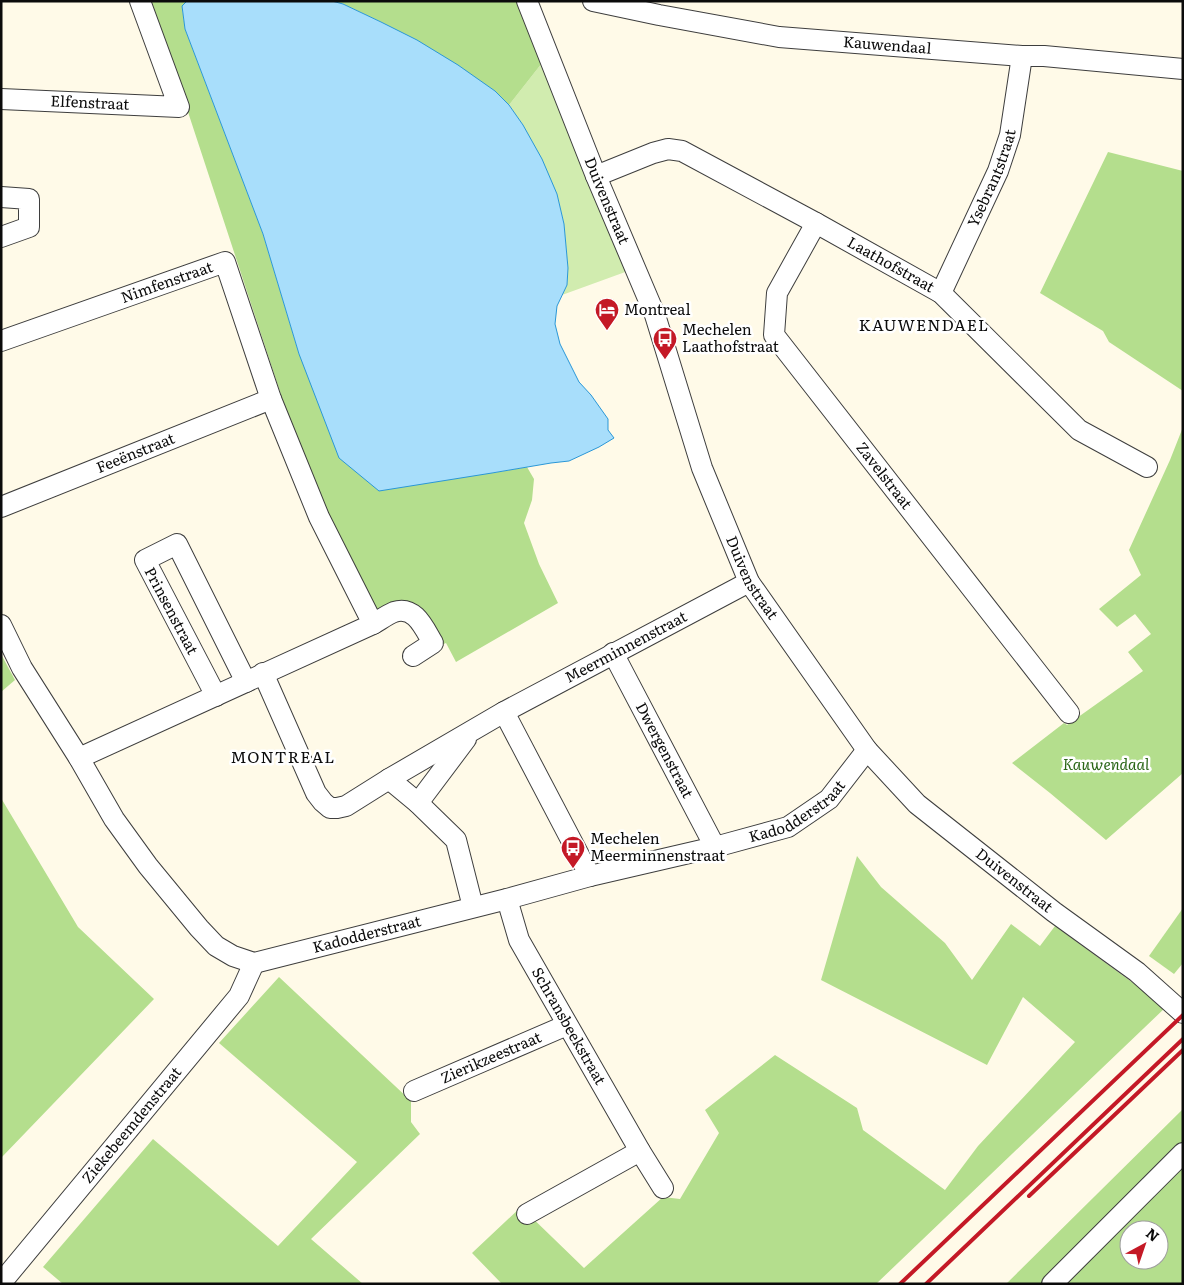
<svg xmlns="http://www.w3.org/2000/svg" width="1184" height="1285" viewBox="0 0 1184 1285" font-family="Literata,serif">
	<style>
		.green { fill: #d1ecaf }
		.forest { fill: #b4de8d; fill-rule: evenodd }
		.water { fill: #a8defb; stroke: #2a97d7 }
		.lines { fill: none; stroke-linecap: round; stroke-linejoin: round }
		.minor-casing { stroke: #3e3e3e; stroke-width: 22 }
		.minor { stroke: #fff; stroke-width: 20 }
		.rail { stroke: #c41926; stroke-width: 4 }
		.labels { text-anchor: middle; stroke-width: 5; stroke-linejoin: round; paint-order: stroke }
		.street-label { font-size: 15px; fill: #0b0b0b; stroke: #fff }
		.poi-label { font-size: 15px; fill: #0b0b0b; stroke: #fff; text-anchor: start }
		.park-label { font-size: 15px; font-style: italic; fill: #2a6617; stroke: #fff }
		.neighbourhood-label { font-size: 16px; letter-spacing: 1px; fill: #0b0b0b; stroke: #fff }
	</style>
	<rect width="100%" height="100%" fill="#fffae8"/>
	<path class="green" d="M542,63L628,271L562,295L567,285L568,268L564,224L557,194L523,125L509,105Z"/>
	<g class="forest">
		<path d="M150,1H187L182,7L185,29L263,234L299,354L492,473L527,467L534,479L532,500L524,523L539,564L558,603L456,662L446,643L428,651L404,606L380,618L327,516L282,398L187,109Z"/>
		<path d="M332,1H518L542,63L509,105L495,91L381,22L343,4Z"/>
		<path d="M1108,152L1183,171V391L1109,342L1103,331L1040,293Z"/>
		<path d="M1183,427V773L1106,840L1050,793L1012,763L1064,723L1067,725L1143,671L1128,652L1151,634L1135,614L1117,627L1099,609L1141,575L1129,550L1170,460Z"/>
		<path d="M1,654L15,680L1,692Z"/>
		<path d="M1,798L78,927L154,999L1,1158Z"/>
		<path d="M857,856L881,887L945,943L972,980L1011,924L1040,946L1055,926L1166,1007L876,1284H502L472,1253L521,1207L584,1268L663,1197L680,1199L719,1133L705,1110L775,1055L857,1108L863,1130L945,1190L978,1146L1075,1042L1023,997L987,1065L821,980Z"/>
		<path d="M1183,908V963L1174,974L1149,956Z"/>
		<path d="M279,977L411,1101V1122L420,1134L311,1239L363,1284H63L43,1267L153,1139L278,1246L357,1162L219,1043Z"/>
		<path d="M1183,1109V1284H1006ZM1129,1230H1159V1260H1129Z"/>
	</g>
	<path class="water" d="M187,1H332L343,4L381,22L417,40L458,65L495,91L509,105L523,125L542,159L557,194L564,224L568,268L567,285L557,306L555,324L560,344L579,382L591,395L608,419V430L614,438L599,447L569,461L551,463L492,473L379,491L339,458L299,354L263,234L185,29L182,6Z"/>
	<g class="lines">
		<defs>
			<g id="minor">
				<path id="s1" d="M527,1L596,176L655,315L702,468L749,582L867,750L917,804L1054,912L1137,972L1183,1013"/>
				<path id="s2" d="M593,1L659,15L779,37L1022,56H1044L1183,69"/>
				<path id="s3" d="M1,99L179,107L140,1"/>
				<path id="s4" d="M596,176L653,153L668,149L682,151L816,223L941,293L1079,430L1147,467"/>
				<path d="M1,197L29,199V227L1,237"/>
				<path id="s5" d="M816,223L777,293L774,335L1069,713"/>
				<path id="s6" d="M941,293L998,171L1010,135L1022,56"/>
				<path id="s7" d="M1,341L225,262L271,399L319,517L373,624L79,758"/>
				<path id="s8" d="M1,507L271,399"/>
				<path d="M373,624C380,620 387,615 394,612C415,605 424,628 433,643L413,656"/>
				<path id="s9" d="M1,625L22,668L79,758L114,819L148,866L199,928L216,946L233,956L254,963L507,899L590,876L715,847L788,827L829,799L867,750"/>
				<path id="s10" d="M613,653L715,847"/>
				<path id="s11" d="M263,673L316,793L323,802L330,808H337L346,806L389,779L504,712L749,582"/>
				<path d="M216,696L145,560L177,544L246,682"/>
				<path d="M504,712L590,876"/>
				<path d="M389,779L418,803L456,840L473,907"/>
				<path d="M418,803L466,739"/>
				<path id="s12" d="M507,899L519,940L640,1151L663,1188"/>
				<path id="s13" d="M414,1091L567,1025"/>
				<path d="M527,1214L640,1151"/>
				<path id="s14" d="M1,1283L239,996L254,963"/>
				<path d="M1052,1284L1183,1153"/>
			</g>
		</defs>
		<use href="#minor" class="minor-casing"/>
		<use href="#minor" class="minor"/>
		<g class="rail">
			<path d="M1029,1196L1183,1050"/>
			<path d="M900,1284L1183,1015"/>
			<path d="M926,1284L1183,1039"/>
		</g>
	</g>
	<defs>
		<symbol id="hotel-pin" viewBox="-11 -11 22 30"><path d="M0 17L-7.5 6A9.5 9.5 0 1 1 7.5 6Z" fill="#c41926" stroke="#fff"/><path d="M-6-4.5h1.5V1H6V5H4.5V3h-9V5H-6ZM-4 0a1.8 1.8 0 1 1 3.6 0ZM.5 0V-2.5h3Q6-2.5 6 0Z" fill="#fff"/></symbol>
		<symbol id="bus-pin" viewBox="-11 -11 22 30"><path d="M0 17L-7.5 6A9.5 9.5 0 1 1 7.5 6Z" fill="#c41926" stroke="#fff"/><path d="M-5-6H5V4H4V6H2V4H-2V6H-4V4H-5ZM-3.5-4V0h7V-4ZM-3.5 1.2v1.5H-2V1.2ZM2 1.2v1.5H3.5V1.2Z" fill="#fff"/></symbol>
	</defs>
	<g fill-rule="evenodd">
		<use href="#hotel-pin" x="593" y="296" width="28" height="38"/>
		<use href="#bus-pin" x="651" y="325" width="28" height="38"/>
		<use href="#bus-pin" x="559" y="834" width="28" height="38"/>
	</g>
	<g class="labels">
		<g class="street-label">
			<text dy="5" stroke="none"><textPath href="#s2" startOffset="298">Kauwendaal</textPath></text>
			<text dy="5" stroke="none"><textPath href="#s3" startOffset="89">Elfenstraat</textPath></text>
			<text dy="5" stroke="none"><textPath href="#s6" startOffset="126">Ysebrantstraat</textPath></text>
			<text dy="5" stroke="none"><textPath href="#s1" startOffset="215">Duivenstraat</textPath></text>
			<text dy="5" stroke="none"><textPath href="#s4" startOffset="329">Laathofstraat</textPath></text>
			<text dy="5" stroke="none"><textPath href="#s7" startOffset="176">Nimfenstraat</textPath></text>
			<text dy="5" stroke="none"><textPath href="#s8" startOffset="145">Feeënstraat</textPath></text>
			<text dy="5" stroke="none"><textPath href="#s5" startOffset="301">Zavelstraat</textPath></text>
			<text dy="5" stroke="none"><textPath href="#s1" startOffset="620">Duivenstraat</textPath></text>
			<text transform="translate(171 611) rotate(62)" y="5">Prinsenstraat</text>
			<text dy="5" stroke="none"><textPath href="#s11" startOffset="490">Meerminnenstraat</textPath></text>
			<text dy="5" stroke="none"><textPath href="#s10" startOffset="110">Dwergenstraat</textPath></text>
			<text dy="5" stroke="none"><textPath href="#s9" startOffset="996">Kadodderstraat</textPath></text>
			<text dy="5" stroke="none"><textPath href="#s1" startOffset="1025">Duivenstraat</textPath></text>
			<text dy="5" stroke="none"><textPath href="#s9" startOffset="546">Kadodderstraat</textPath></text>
			<text dy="5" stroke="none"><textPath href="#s12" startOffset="142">Schransbeekstraat</textPath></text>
			<text dy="5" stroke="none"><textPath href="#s13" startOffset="84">Zierikzeestraat</textPath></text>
			<text dy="5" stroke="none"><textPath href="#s14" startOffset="205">Ziekebeemdenstraat</textPath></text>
		</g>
		<g class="poi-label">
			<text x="624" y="315">Montreal</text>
			<text x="682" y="335">Mechelen<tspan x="682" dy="17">Laathofstraat</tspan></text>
			<text x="590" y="844">Mechelen<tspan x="590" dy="17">Meerminnenstraat</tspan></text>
		</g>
		<g class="park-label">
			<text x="1106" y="770">Kauwendaal</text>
		</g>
		<g class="neighbourhood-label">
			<text x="924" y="331">KAUWENDAEL</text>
			<text x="283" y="763">MONTREAL</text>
		</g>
	</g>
	<rect width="1184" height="1285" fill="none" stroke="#0b0b0b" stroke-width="5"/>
	<g transform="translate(1144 1245) rotate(40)"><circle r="24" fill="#ffffff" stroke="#9d9d9d"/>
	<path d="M0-4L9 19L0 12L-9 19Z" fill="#c41926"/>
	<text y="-8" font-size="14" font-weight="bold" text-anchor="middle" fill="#0b0b0b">N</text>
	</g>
</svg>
